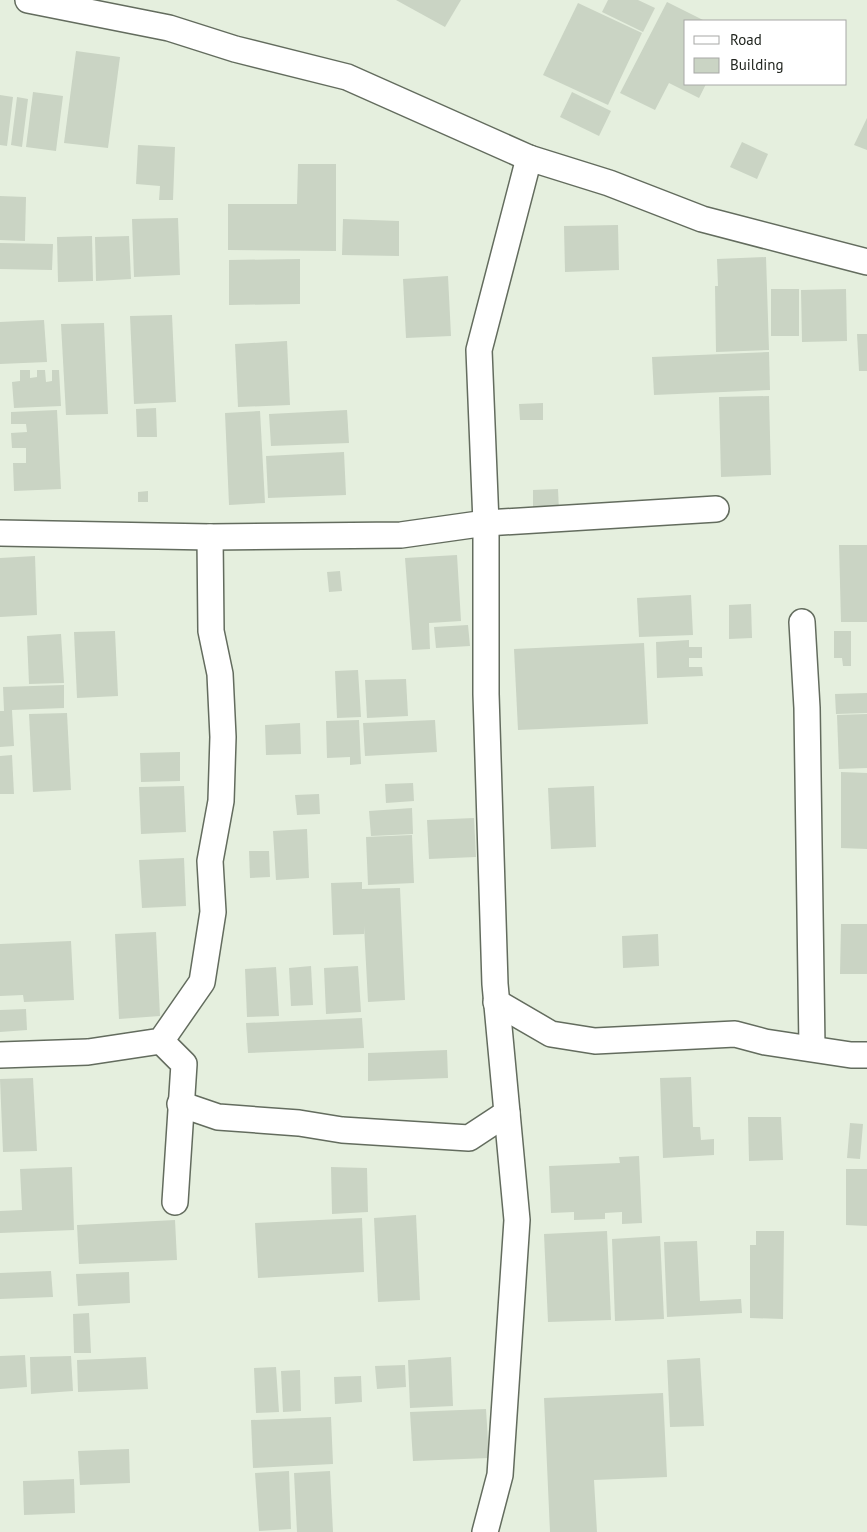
<svg xmlns="http://www.w3.org/2000/svg" width="867" height="1532" viewBox="0 0 867 1532" font-family="'PT Sans',sans-serif">
	<style>
		.building { fill: #cad4c4 }
		.lines { fill: none; stroke-linecap: round; stroke-linejoin: round }
		.street-casing { stroke: #636c5e; stroke-width: 28 }
		.street { stroke: #fff; stroke-width: 25 }
	</style>
	<rect width="100%" height="100%" fill="#e5efde"/>
	<g class="building">
		<path d="M396,0H461L445,27Z"/>
		<path d="M608,0H638L655,8L643,32L602,12Z"/>
		<path d="M667,2L705,21H686V84H706L699,98L669,83L655,110L620,93Z"/>
		<path d="M578,3L642,33L608,105L543,75Z"/>
		<path d="M76,51L120,57L108,148L64,143Z"/>
		<path d="M33,92L63,96L56,151L26,147Z"/>
		<path d="M572,92L611,111L599,136L560,117Z"/>
		<path d="M0,95L13,97L7,146L0,145Z"/>
		<path d="M17,97L28,99L22,147L11,145Z"/>
		<path d="M867,118V150L854,145Z"/>
		<path d="M742,142L768,154L757,179L730,167Z"/>
		<path d="M138,145L175,147L173,200H159L160,186L136,184Z"/>
		<path d="M298,164H336V251L228,250V204H297Z"/>
		<path d="M0,196L26,197L25,241L0,240Z"/>
		<path d="M178,218L180,275L134,277L132,219Z"/>
		<path d="M343,219L399,221V256L342,255Z"/>
		<path d="M618,225L619,270L565,272L564,226Z"/>
		<path d="M92,236L93,281L58,282L57,237Z"/>
		<path d="M129,236L131,279L96,281L95,237Z"/>
		<path d="M0,243L53,244L52,270L0,269Z"/>
		<path d="M766,257L769,350L716,352L715,286H718L717,259Z"/>
		<path d="M300,259V304L229,305V260Z"/>
		<path d="M448,276L451,336L406,338L403,279Z"/>
		<rect x="771" y="289" width="28" height="47"/>
		<path d="M846,289L847,341L802,342L801,290Z"/>
		<path d="M172,315L176,402L134,404L130,316Z"/>
		<path d="M44,320L47,362L0,364V322Z"/>
		<path d="M104,323L108,414L66,415L61,324Z"/>
		<path d="M857,334H867V371H859Z"/>
		<path d="M287,341L290,405L238,407L235,344Z"/>
		<path d="M769,352L770,390L654,395L652,357Z"/>
		<path d="M20,370H30V378L37,377V370H45L46,382L52,381V370H59L61,406L14,408L12,382L20,381Z"/>
		<path d="M769,396L771,475L721,477L719,397Z"/>
		<path d="M543,403V420H520L519,404Z"/>
		<path d="M156,408L157,437H137L136,409Z"/>
		<path d="M57,410L61,489L14,491L13,463H26V448H12L11,433L27,432L26,424H11V412Z"/>
		<path d="M347,410L349,443L271,446L269,414Z"/>
		<path d="M260,411L265,503L229,505L225,413Z"/>
		<path d="M344,452L346,495L268,498L266,456Z"/>
		<path d="M558,489L559,511L533,512V490Z"/>
		<path d="M148,491V502H138V492Z"/>
		<path d="M839,545H867V622H841Z"/>
		<path d="M457,555L461,621L429,623L430,649L412,650L405,558Z"/>
		<path d="M35,556L37,615L0,617V558Z"/>
		<path d="M340,571L342,591L329,592L327,572Z"/>
		<path d="M691,595L693,635L639,637L637,598Z"/>
		<path d="M751,604L752,638L729,639V605Z"/>
		<path d="M468,625L470,646L436,648L434,627Z"/>
		<path d="M115,631L118,696L77,698L74,632Z"/>
		<path d="M834,631H851V666H843L842,658H834Z"/>
		<path d="M61,634L64,683L29,684L27,636Z"/>
		<path d="M689,640V647H702V658H689V667H702L703,676L657,678L656,642Z"/>
		<path d="M644,643L648,724L518,730L514,649Z"/>
		<path d="M358,670L361,717L337,718L335,671Z"/>
		<path d="M406,679L408,716L367,718L365,680Z"/>
		<path d="M64,685V708L12,710L14,746L0,747V711H4L3,687Z"/>
		<path d="M867,693V713L836,714L835,694Z"/>
		<path d="M67,713L71,790L33,792L29,714Z"/>
		<path d="M867,714V768L839,769L837,715Z"/>
		<path d="M359,720L361,764L350,765V757L327,758L326,721Z"/>
		<path d="M435,720L437,752L365,756L363,723Z"/>
		<path d="M300,723L301,754L266,755L265,725Z"/>
		<path d="M180,752V781L141,782L140,753Z"/>
		<path d="M12,755L14,794H0V756Z"/>
		<path d="M841,772L867,773V849L841,848Z"/>
		<path d="M413,783L414,801L386,803L385,784Z"/>
		<path d="M184,786L186,832L141,834L139,787Z"/>
		<path d="M594,786L596,847L551,849L548,788Z"/>
		<path d="M319,794L320,814L297,815L295,795Z"/>
		<path d="M412,808L413,834L371,836L369,811Z"/>
		<path d="M474,818L476,857L429,859L427,820Z"/>
		<path d="M307,829L309,878L276,880L273,831Z"/>
		<path d="M412,835L414,883L368,885L366,837Z"/>
		<path d="M249,851H269L270,877L250,878Z"/>
		<path d="M184,858L186,906L142,908L139,860Z"/>
		<path d="M362,882V889L400,888L405,1000L368,1002L364,926V934L333,935L331,883Z"/>
		<path d="M841,924H867V974H840Z"/>
		<path d="M156,932L160,1016L119,1019L115,934Z"/>
		<path d="M658,934L659,966L623,968L622,936Z"/>
		<path d="M71,941L74,1000L24,1002L23,995L0,996V944Z"/>
		<path d="M311,966L313,1005L291,1006L289,968Z"/>
		<path d="M358,966L361,1012L326,1014L324,968Z"/>
		<path d="M276,967L279,1016L247,1017L245,969Z"/>
		<path d="M26,1009L27,1030L0,1032V1010Z"/>
		<path d="M362,1018L364,1048L248,1053L246,1023Z"/>
		<path d="M447,1050L448,1078L368,1081V1053Z"/>
		<path d="M691,1077L693,1127H700L701,1140L714,1139V1155L663,1158L660,1078Z"/>
		<path d="M33,1078L37,1151L3,1152L0,1079Z"/>
		<path d="M748,1117H781L783,1160L749,1161Z"/>
		<path d="M850,1123L863,1124L860,1159L847,1158Z"/>
		<path d="M639,1156L642,1223L622,1224V1212L605,1213V1219L574,1220V1212L551,1213L549,1166L620,1163L619,1157Z"/>
		<path d="M72,1167L74,1230L0,1233V1211L22,1210L20,1169Z"/>
		<path d="M331,1167L367,1168L368,1212L332,1214Z"/>
		<path d="M846,1169H867V1226L846,1225Z"/>
		<path d="M416,1215L420,1300L378,1302L374,1218Z"/>
		<path d="M362,1218L364,1272L258,1278L255,1223Z"/>
		<path d="M175,1220L177,1260L79,1264L77,1225Z"/>
		<path d="M607,1231L611,1320L548,1322L544,1234Z"/>
		<path d="M756,1231H784L783,1319L750,1318V1245H756Z"/>
		<path d="M660,1236L664,1319L615,1321L612,1239Z"/>
		<path d="M697,1241L700,1301L741,1299L742,1313L667,1317L664,1242Z"/>
		<path d="M51,1271L53,1297L0,1299V1273Z"/>
		<path d="M129,1272L130,1303L78,1306L76,1274Z"/>
		<path d="M89,1313L91,1353H74L73,1314Z"/>
		<path d="M25,1355L27,1387L0,1389V1356Z"/>
		<path d="M71,1356L73,1391L31,1394L30,1357Z"/>
		<path d="M146,1357L148,1389L78,1392L77,1360Z"/>
		<path d="M451,1357L453,1406L410,1408L408,1360Z"/>
		<path d="M700,1358L704,1426L670,1427L667,1360Z"/>
		<path d="M405,1365L406,1387L377,1389L375,1366Z"/>
		<path d="M276,1367L279,1412L256,1413L254,1368Z"/>
		<path d="M300,1370L301,1411L283,1412L281,1371Z"/>
		<path d="M361,1376L362,1402L335,1404L334,1377Z"/>
		<path d="M663,1393L667,1477L594,1480L597,1532H550L544,1398Z"/>
		<path d="M486,1409L489,1458L413,1461L410,1412Z"/>
		<path d="M331,1417L333,1464L253,1468L251,1420Z"/>
		<path d="M129,1449L130,1483L80,1485L78,1451Z"/>
		<path d="M289,1471L291,1529L259,1531L255,1473Z"/>
		<path d="M330,1471L333,1532H297L294,1473Z"/>
		<path d="M74,1479L75,1513L24,1515L23,1481Z"/>
	</g>
	<g class="lines">
		<defs>
			<g id="street">
				<path d="M28,0L169,28L235,49L347,77L529,158"/>
				<path d="M0,533L210,537L401,535L486,523L716,509"/>
				<path d="M802,622L807,708L812,1048"/>
				<path d="M496,1002L551,1034L595,1041L735,1034L765,1042L851,1055H867"/>
				<path d="M161,1041L184,1064L175,1202"/>
				<path d="M0,1055L88,1052L161,1041L202,982L213,912L210,861L221,801L223,737L220,674L211,631L210,537"/>
				<path d="M180,1104L218,1117L299,1123L342,1130L469,1138L507,1113"/>
				<path d="M485,1532L500,1475L517,1220L495,984L486,694V523L479,350L529,158L609,183L702,219L867,262"/>
			</g>
		</defs>
		<use href="#street" class="street-casing"/>
		<use href="#street" class="street"/>
	</g>
	<rect x="684" y="20" width="162" height="65" fill="#ffffff" stroke="#a7a8a6"/>
	<rect x="694" y="36" width="25" height="8" fill="#ffffff" stroke="#a7a8a6"/>
	<text x="730" y="45" font-size="15" fill="#222620">Road</text>
	<rect x="694" y="58" width="25" height="15" fill="#cad4c4" stroke="#a7a8a6"/>
	<text x="730" y="70" font-size="15" fill="#222620">Building</text>
</svg>
